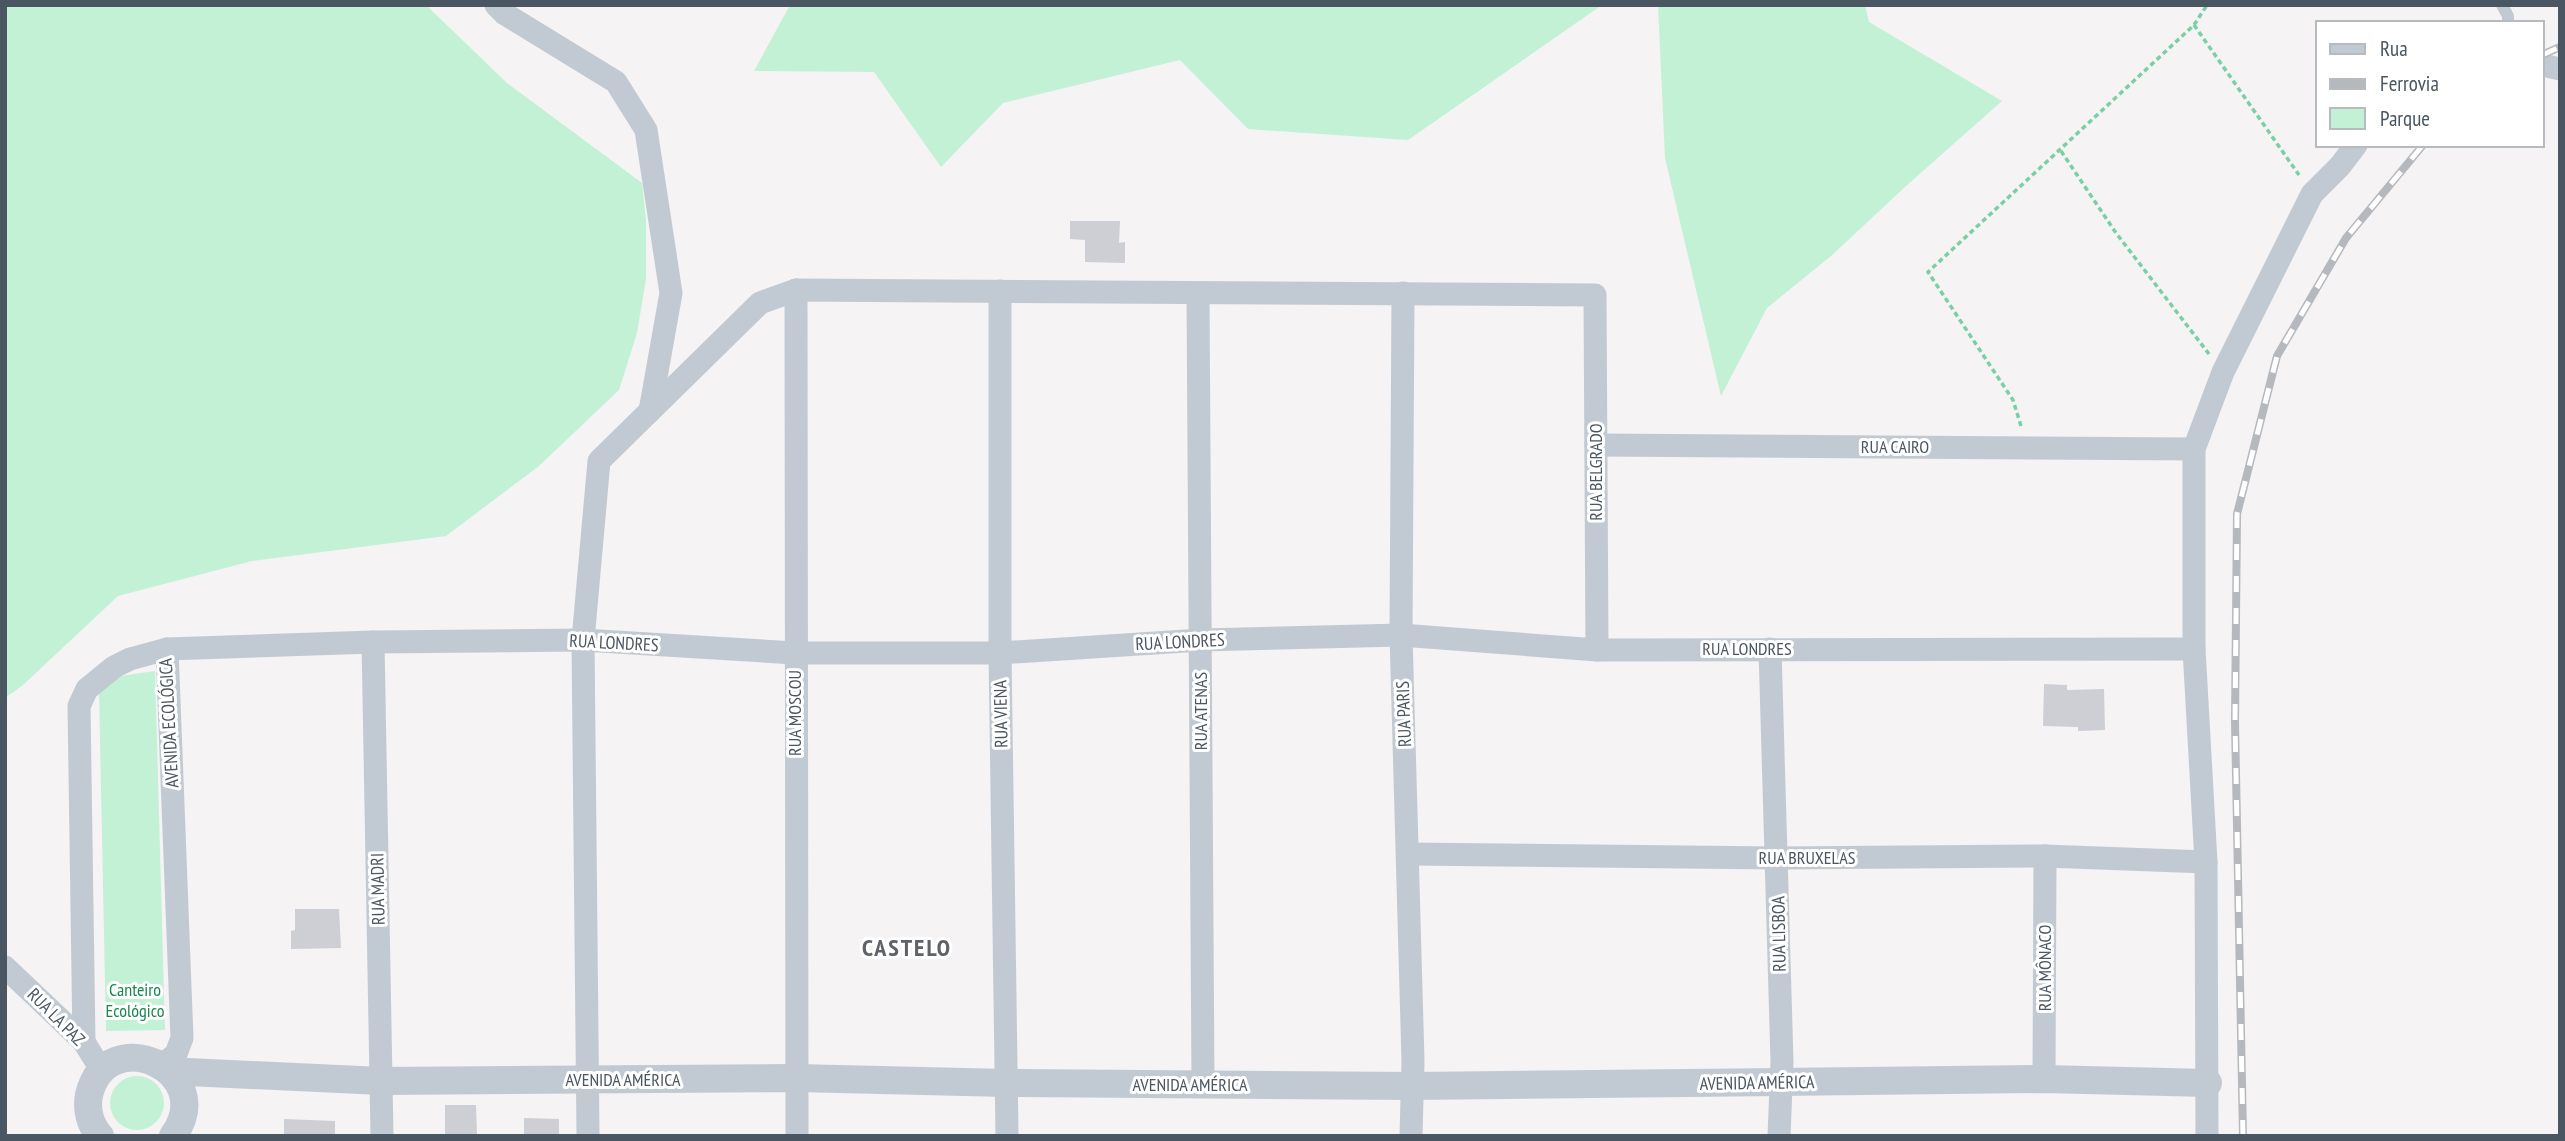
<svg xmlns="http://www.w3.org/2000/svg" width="2565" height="1141" viewBox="0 0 2565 1141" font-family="'PT Sans Narrow',sans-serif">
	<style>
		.green { fill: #c3f1d5 }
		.building { fill: #cdcfd5 }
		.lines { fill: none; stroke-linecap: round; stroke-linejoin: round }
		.path { stroke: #7ad0a6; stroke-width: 3.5; stroke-dasharray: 5 3.5; stroke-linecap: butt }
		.service { stroke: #c1cad2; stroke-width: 12 }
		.minor { stroke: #c1cad2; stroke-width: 23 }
		.tertiary { stroke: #c1cad2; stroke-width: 28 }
		.rail-casing { stroke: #b5b8bd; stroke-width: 8 }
		.rail { stroke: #fff; stroke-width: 5; stroke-dasharray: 16; stroke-linecap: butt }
		.labels { text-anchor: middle; stroke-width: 6; stroke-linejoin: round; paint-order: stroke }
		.street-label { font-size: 18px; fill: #4a5661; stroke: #fff }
		.park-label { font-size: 18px; fill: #17864f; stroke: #fff }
		.district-label { font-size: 24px; font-weight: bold; letter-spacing: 2px; fill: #5f6368; stroke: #fff }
	</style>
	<rect width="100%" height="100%" fill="#f5f3f3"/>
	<g class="green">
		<path d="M5,5H426L507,83L642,183L646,220V279L637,333L619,390L539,466L446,536L252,561L118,596L23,685L5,698Z"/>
		<path d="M790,5H1602L1408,140L1248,129L1180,60L1003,103L941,167L874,72L754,71Z"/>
		<path d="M1658,5H1865L1869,22L2002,101L1906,186L1831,256L1767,308L1721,396L1665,158Z"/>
		<path d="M155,671L165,1030L106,1031L99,690L121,676Z"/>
		<circle cx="137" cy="1103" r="27"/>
	</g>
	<g class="building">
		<path d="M1070,221H1120L1119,243L1125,242V263L1085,262V240L1070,239Z"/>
		<path d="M2044,684L2067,685V690L2104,689L2105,730L2078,731V727L2043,726Z"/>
		<path d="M295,909H339L341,948L291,949V931L295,930Z"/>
		<path d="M445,1105H476L477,1136H445Z"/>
		<path d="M524,1118L559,1119V1136H524Z"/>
		<path d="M284,1119L335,1121V1136H284Z"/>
	</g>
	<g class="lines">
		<g class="path">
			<path d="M2194,25L2299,175"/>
			<path d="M2061,151L2116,233L2209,354"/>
			<path d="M2021,426L2013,400L1928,272L2194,25L2207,5"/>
		</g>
		<path class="service" d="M2502,5L2508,16V23"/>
		<g class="minor">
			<path d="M496,5L505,14L616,82L646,130L671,293L650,411"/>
			<path d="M2542,65L2560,69"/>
			<path d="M796,290L797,1136"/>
			<path d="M1000,291V653L1007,1136"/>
			<path d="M1403,293L1401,635L1413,1061L1411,1136"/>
			<path d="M1198,294L1203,1085"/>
			<path d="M1596,445L2194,449"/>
			<path d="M373,642L382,1136"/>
			<path d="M1770,649L1782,1062L1779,1136"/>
			<path d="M1409,854L1778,858L2045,856L2206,862"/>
			<path d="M5,967L84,1042L102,1071"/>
			<path d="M84,1042L79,706L87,689L114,667L130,659L167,649L373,642L583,640L795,653H1000L1201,640L1401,635L1597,650L2194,649"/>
			<path d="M162,1065L176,1054L182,1038L167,649"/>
			<path d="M2044,1079L2045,856"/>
			<path d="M588,1136L583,640L599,461L760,303L796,290L1595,295L1597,650"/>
			<path d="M2207,1136L2206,862L2194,649V449L2223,372L2312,194L2340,166L2356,145"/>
		</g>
		<g class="tertiary">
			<path d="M174,1076L188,1072L381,1081L796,1078L1007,1083L1412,1086L2044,1079L2208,1083"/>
			<path d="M100,1136C90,1125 86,1109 89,1095C107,1020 220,1071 173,1136"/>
		</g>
		<defs>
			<g id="rail">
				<path d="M2542,55L2560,47"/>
				<path d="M2243,1136L2235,722L2237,514L2277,356L2346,238L2423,145"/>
			</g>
		</defs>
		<use href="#rail" class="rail-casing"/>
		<use href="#rail" class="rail"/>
	</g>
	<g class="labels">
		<g class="street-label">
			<text x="1895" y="453">RUA CAIRO</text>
			<text transform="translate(1596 472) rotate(-90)" y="6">RUA BELGRADO</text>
			<text transform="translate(1180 642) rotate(-3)" y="6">RUA LONDRES</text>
			<text transform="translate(614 643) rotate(3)" y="6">RUA LONDRES</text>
			<text x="1747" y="655">RUA LONDRES</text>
			<text transform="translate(1201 711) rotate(-90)" y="6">RUA ATENAS</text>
			<text transform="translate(795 713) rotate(-90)" y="6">RUA MOSCOU</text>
			<text transform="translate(1001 714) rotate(-91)" y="6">RUA VIENA</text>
			<text transform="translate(1404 714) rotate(-92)" y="6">RUA PARIS</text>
			<text transform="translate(169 723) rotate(-93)" y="6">AVENIDA ECOLÓGICA</text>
			<text x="1807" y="864">RUA BRUXELAS</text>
			<text transform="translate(378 889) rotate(-91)" y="6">RUA MADRI</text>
			<text transform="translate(1779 934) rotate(-91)" y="6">RUA LISBOA</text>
			<text transform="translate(2045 968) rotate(-90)" y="6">RUA MÔNACO</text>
			<text transform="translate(56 1017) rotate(45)" y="6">RUA LA PAZ</text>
			<text x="623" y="1086">AVENIDA AMÉRICA</text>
			<text transform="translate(1757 1083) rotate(-1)" y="6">AVENIDA AMÉRICA</text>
			<text x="1190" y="1091">AVENIDA AMÉRICA</text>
		</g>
		<g class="park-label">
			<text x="135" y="996">Canteiro<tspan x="135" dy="21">Ecológico</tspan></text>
		</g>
		<g class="district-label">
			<text x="907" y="956">CASTELO</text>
		</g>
	</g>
	<rect width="2565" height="1141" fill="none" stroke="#4a5661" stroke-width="14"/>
	<rect x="2316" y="21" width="228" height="126" fill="#ffffff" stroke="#b7bbc0" stroke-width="2"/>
	<rect x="2330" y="44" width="35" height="10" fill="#c1cad2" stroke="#b7bbc0" stroke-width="2"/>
	<text x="2380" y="56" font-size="21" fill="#4a5661">Rua</text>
	<rect x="2330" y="79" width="35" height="10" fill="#b5b8bd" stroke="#b7bbc0" stroke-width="2"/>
	<text x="2380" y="91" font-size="21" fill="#4a5661">Ferrovia</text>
	<rect x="2330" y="108" width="35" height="21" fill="#c3f1d5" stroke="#b7bbc0" stroke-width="2"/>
	<text x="2380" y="126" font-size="21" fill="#4a5661">Parque</text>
</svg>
